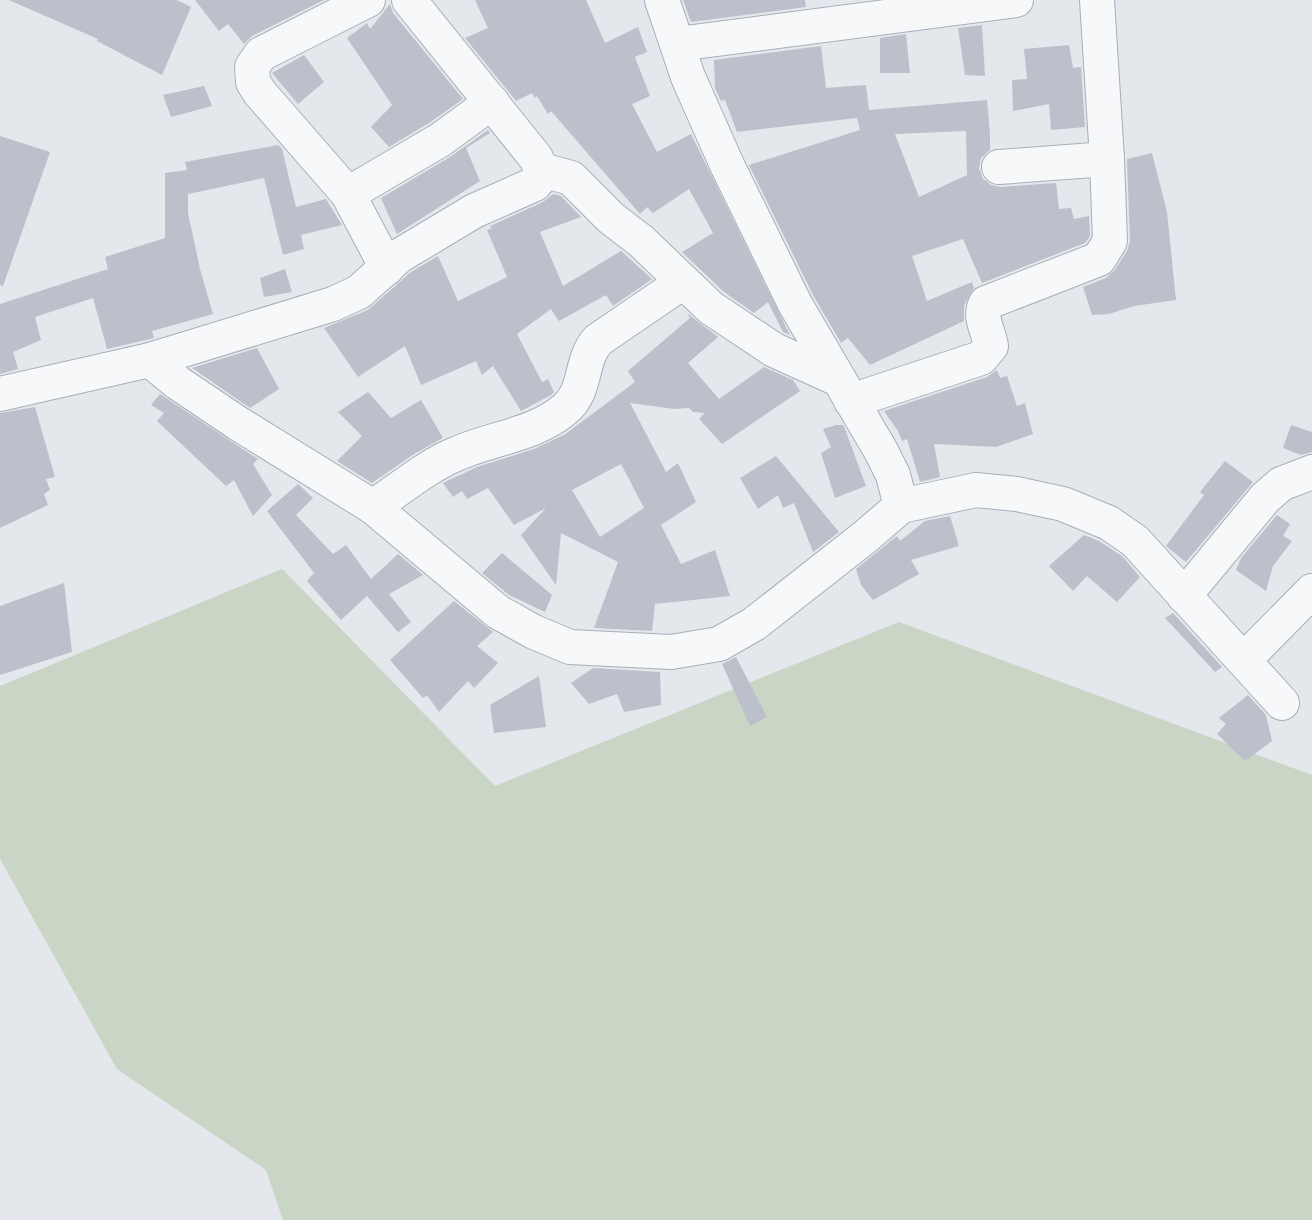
<svg xmlns="http://www.w3.org/2000/svg" width="1312" height="1220" viewBox="0 0 1312 1220" font-family="'DM Sans',sans-serif">
	<style>
		.green { fill: #c9d6c5 }
		.building { fill: #bbc0ca; fill-rule: evenodd }
		.lines { fill: none; stroke-linecap: round; stroke-linejoin: round }
		.minor-casing { stroke: #a9aeb7; stroke-width: 36 }
		.minor { stroke: #f7f8fa; stroke-width: 34 }
	</style>
	<rect width="100%" height="100%" fill="#e4e7ec"/>
	<path class="green" d="M282,569L495,786L899,622L1312,775V1220H283L266,1170L117,1069L0,859V686Z"/>
	<g class="building">
		<path d="M9,0H177L191,7L162,75L97,41L98,39Z"/>
		<path d="M195,0H324L252,36L244,44L228,24L219,31Z"/>
		<path d="M475,0H586L605,43L638,27L647,52L635,57L650,96L632,104L657,152L691,134L790,335L783,332L768,302L754,313L724,292L682,252L713,233L689,189L653,213L647,207L640,214L551,111L548,114L537,96L535,98L532,93L516,101L465,38L488,28Z"/>
		<path d="M683,0H805L806,7L691,22Z"/>
		<path d="M390,4L393,13L463,99L429,123L389,147L371,127L392,105L347,38L367,23L370,29Z"/>
		<path d="M982,25L985,76L965,75L958,28Z"/>
		<path d="M906,34L910,73H880V38Z"/>
		<path d="M1069,45L1073,68L1081,67L1085,127L1051,130L1049,104L1013,111L1012,80L1027,79L1024,49Z"/>
		<path d="M821,46L826,88L866,85L869,110L987,100L990,134V150L981,158L979,168L983,179L991,185L1000,187L1056,183L1059,209L1071,208L1074,219L1089,216L1090,236L1085,243L982,283L963,239L912,256L927,301L972,282L974,288L964,305V321L870,365L848,338L841,343L813,295L749,165L860,130L857,118L737,132L725,100L721,101L715,88L714,60ZM966,131L967,175L919,197L895,134Z"/>
		<path d="M304,55L324,82L298,104L272,73Z"/>
		<path d="M204,86L212,106L171,117L163,95Z"/>
		<path d="M488,130L490,133L466,148L480,181L397,234L381,198L450,157Z"/>
		<path d="M0,136L50,152L3,286L0,285Z"/>
		<path d="M278,145L282,149L296,207L326,199L342,225L301,235L304,249L283,255L264,178L188,194V213L200,269L213,314L152,331L154,338L107,349L93,298L35,317L41,340L13,352L18,369L0,374V304L108,269L105,257L165,238V173L187,170L185,162Z"/>
		<path d="M1152,153L1167,212L1176,300L1134,306L1109,314L1092,315L1083,287L1106,278L1115,270L1127,251L1130,241L1127,159Z"/>
		<path d="M553,194L561,196L581,217L540,232L563,286L621,251L652,279L613,306L606,295L559,321L551,309L517,334L542,382L548,379L554,392L551,395L521,411L493,366L482,375L476,361L421,385L405,346L358,377L324,328L368,310L411,272L438,256L458,301L507,277L487,230L492,228L490,226L543,202Z"/>
		<path d="M285,269L292,292L264,297L260,278Z"/>
		<path d="M687,313L718,337L688,363L719,399L764,367L793,380L800,391L722,444L699,419L705,413L693,412L689,408L674,409L630,403L666,472L678,463L696,502L661,525L681,564L715,550L730,596L655,604L652,631L594,628L618,562L561,533L556,585L521,535L546,508L514,525L488,488L467,499L462,491L453,497L443,483L477,467L534,449L564,435L635,382L628,371L690,318ZM621,464L644,508L600,537L572,490Z"/>
		<path d="M257,348L279,389L250,408L192,368Z"/>
		<path d="M997,370L1000,378L1007,376L1017,406L1025,403L1033,434L996,447L934,444L940,477L920,482L907,439L902,441L898,431L884,411L987,377Z"/>
		<path d="M368,392L391,418L421,400L443,438L414,454L372,483L337,461L362,436L338,412Z"/>
		<path d="M160,394L258,459L253,464L272,495L253,516L234,480L226,486L157,421L164,413L151,405Z"/>
		<path d="M35,407L55,477L46,479L50,490L44,494L48,505L0,528V413Z"/>
		<path d="M836,425H843L845,429L866,486L835,498L821,453L831,447L823,429Z"/>
		<path d="M1291,425L1312,432V452L1301,455L1283,448Z"/>
		<path d="M776,456L839,532L813,552L794,503L783,508L778,495L758,509L740,478Z"/>
		<path d="M1225,461L1253,482L1186,562L1166,546L1204,495L1200,492Z"/>
		<path d="M298,484L313,498L296,515L333,554L346,545L371,579L398,554L423,575L389,594L411,622L398,632L367,596L341,620L307,581L314,573L267,511Z"/>
		<path d="M1277,515L1290,524L1283,536L1292,541L1273,566L1266,591L1236,570L1241,558Z"/>
		<path d="M950,516L959,546L911,560L919,574L873,600L861,585L856,569L897,536L900,541L925,521Z"/>
		<path d="M1084,535L1099,541L1122,556L1140,577L1117,602L1087,576L1073,591L1049,566Z"/>
		<path d="M502,553L552,595L545,612L509,595L482,573Z"/>
		<path d="M64,583L72,652L0,675V606Z"/>
		<path d="M454,601L493,632L477,646L498,663L474,688L468,681L439,712L427,695L423,698L390,660Z"/>
		<path d="M1173,613L1222,667L1215,672L1165,618Z"/>
		<path d="M736,657L767,717L750,726L722,664Z"/>
		<path d="M593,668L660,672L661,705L624,712L617,694L589,704L571,683Z"/>
		<path d="M539,676L546,727L494,733L490,705Z"/>
		<path d="M1248,695L1266,715L1272,741L1245,761L1217,734L1226,724L1219,718Z"/>
	</g>
	<g class="lines">
		<defs>
			<g id="minor">
				<path d="M368,0L261,54L252,67L253,82L260,93L348,194L387,268"/>
				<path d="M662,0L688,77L727,165L795,304L881,451L893,475L901,506"/>
				<path d="M678,44L1016,0"/>
				<path d="M999,167L1107,159"/>
				<path d="M542,170L571,178L611,218L641,241L711,308L774,350L838,379"/>
				<path d="M348,194L440,140L492,102"/>
				<path d="M150,360L178,383L239,424L373,507L498,612L534,632L570,647L671,652L719,644L754,624L865,537L901,506L976,490L1017,494L1063,504L1109,523L1135,541L1282,703"/>
				<path d="M0,394L150,360L333,304L359,292L399,256L474,211L535,184C544,175 541,169 536,158L409,0"/>
				<path d="M851,401L981,358L991,346C989,331 978,317 986,303L1099,259L1110,241L1107,159L1097,0"/>
				<path d="M373,507C400,489 427,466 456,454C492,438 534,435 564,410C588,391 579,361 598,340L683,282"/>
				<path d="M1184,596L1265,498L1281,484L1312,472"/>
				<path d="M1244,660L1312,591"/>
			</g>
		</defs>
		<use href="#minor" class="minor-casing"/>
		<use href="#minor" class="minor"/>
	</g>
</svg>
